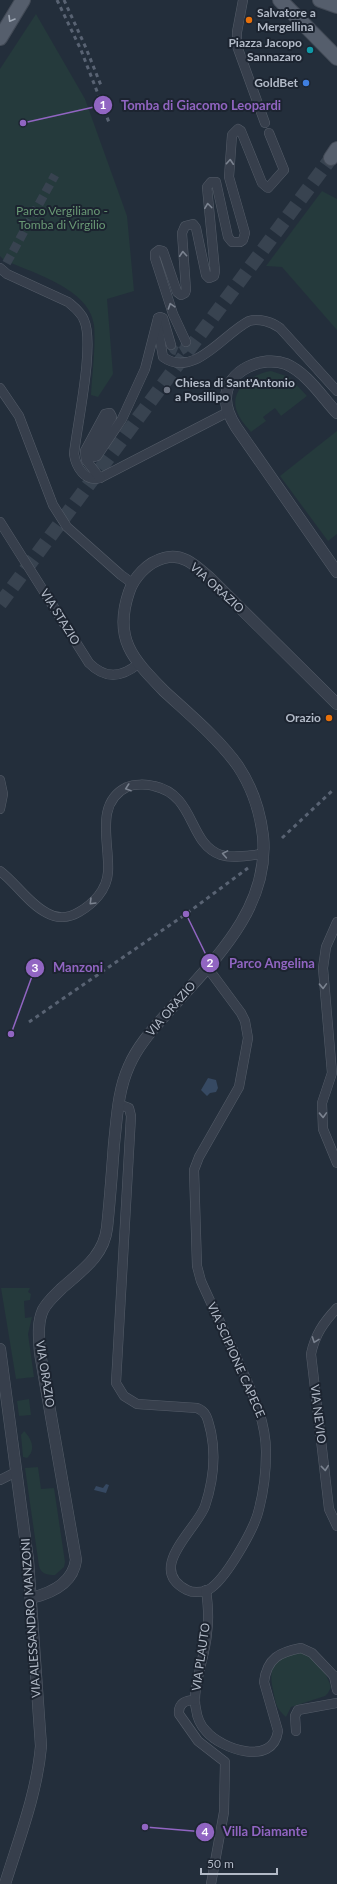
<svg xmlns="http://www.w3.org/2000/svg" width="337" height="1884" viewBox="0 0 337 1884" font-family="Lato,sans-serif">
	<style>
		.green { fill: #253a3c }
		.water { fill: #364962 }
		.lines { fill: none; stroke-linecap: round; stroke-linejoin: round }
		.minor-tunnel { stroke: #384350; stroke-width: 9; stroke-dasharray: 9 4.5; stroke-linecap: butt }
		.primary-tunnel { stroke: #384350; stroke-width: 14; stroke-dasharray: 14 7; stroke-linecap: butt }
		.minor-casing { stroke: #555d69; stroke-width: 10 }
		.tertiary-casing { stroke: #555d69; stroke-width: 12 }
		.primary-casing { stroke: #434b57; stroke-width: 16 }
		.minor { stroke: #373f4c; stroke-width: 9 }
		.tertiary { stroke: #373f4c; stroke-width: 11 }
		.primary { stroke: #555e6c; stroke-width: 14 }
		.rail { stroke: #596373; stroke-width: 3; stroke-dasharray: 4 4; stroke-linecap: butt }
		.oneway { stroke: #9fa8b5 }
		.oneway2 { stroke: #7b8390 }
		.food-dot { fill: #e8710a; stroke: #1c2430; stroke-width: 1.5 }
		.culture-dot { fill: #0f9aa8; stroke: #1c2430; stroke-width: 1.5 }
		.shop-dot { fill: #3f7fe0; stroke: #1c2430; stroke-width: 1.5 }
		.worship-dot { fill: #6b7280; stroke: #1c2430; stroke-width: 1.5 }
		.labels { text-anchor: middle; stroke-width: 4; stroke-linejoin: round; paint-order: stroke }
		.poi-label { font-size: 12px; font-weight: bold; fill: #b2bac7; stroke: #1c2430; text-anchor: end }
		.park-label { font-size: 12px; fill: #699874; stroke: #1c2430 }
		.street-label { font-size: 12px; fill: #b2bac7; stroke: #1c2430 }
		.leader { fill: none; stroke: #9165c2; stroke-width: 1.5 }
		.callout-dot { fill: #9165c2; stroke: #1c2430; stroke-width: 1.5 }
		.mark-label { font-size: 12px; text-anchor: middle; font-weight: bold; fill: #fff }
		.callout-label { font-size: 13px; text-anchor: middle; font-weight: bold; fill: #9165c2; stroke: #1c2430; stroke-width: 4; stroke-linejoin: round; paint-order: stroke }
	</style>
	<rect width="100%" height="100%" fill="#232e3b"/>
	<g class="green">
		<path d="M36,14L85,99L127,216L134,291L107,299L113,374L98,397L91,395C92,374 96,345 94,325C90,289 33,273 4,260L0,256V69Z"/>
		<path d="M322,191L337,199V330L282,267L266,266Z"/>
		<path d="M271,371L289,377L307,396L281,416L275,408L263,417L266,421L251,432C247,427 241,421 238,414C227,391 251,374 271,371Z"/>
		<path d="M337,431V534L328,541L280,476Z"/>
		<path d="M1,1288H30L28,1292L31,1294L30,1300L24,1301L25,1318L32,1317L28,1334L34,1377L16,1379Z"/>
		<path d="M29,1399L31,1415L19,1416L17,1401Z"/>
		<path d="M24,1431C32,1439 36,1450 27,1458L23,1457L21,1435Z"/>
		<path d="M38,1467L41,1489L54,1488L65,1562L64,1567L55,1575C47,1575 41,1574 39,1566L25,1468Z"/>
		<path d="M303,1652C316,1659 327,1673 331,1687L328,1693L325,1696L291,1707L286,1717C276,1708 276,1704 273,1690C267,1663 278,1657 303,1652Z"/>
	</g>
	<g class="water">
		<path d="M208,1078L216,1080L218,1088L216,1092L210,1093L207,1096L201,1090Z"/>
		<path d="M106,1484L109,1485L106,1493L94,1490L96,1486L103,1488Z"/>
	</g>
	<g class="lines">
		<g class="minor-tunnel">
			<path d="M0,275L55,175"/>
			<path d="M171,345L174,350L179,352L184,349L186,342"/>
		</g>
		<path class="primary-tunnel" d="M0,604L331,158"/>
		<defs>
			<g id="minor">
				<path d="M243,0L237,32V46L265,123"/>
				<path d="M0,268L7,274L68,302C74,307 81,312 84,320C95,344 77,425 74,454C76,467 85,482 100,478L228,412"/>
				<path d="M158,318L160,317L163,318L171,345"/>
				<path d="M158,328L163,357C194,379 223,334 249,321C259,318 272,322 280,328L337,391"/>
				<path d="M186,342L173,314L155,258V253L159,250L163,251L177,292L181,295L185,293L186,290L182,233L185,226L193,224L196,228L206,275L209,278L214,276L215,271L207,187L211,182H216L228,237L232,242H240L243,240L245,233L229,177L232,135L238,129L241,131L262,183L268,188L284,170L269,133"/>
				<path d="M0,388L19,416L53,505L67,527L121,575L132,583"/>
				<path d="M100,478L86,460L85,451L105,414L110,413L112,417L92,449L91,454L94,457L97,456L122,419L145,369L158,318"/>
				<path d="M0,522L89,663C105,679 121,678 138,664"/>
				<path d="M0,780L3,794L0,809"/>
				<path d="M0,871C16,883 29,904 47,913C57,919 69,918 79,912C93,904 107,890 108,872C110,844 94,803 127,787C134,784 146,784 154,786C196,795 188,844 221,855C233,859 251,855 263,854"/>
				<path d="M337,922L326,947L323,968L332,1073L322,1103L323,1129L337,1163"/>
				<path d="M118,1104L129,1108L131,1116L116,1383L124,1396L137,1404L197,1408C208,1412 208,1422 211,1432C216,1457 213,1482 205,1506C197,1529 145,1569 187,1590C193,1593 202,1592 208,1590C225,1581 255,1528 259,1509C264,1490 266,1472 266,1452C266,1419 251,1390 238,1361C226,1334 213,1308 201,1281L197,1266L194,1170L199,1157L239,1087L248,1038L245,1021L241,1013L207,967"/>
				<path d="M337,1308C323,1323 315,1335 311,1354L329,1509L337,1526"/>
				<path d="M0,1480L16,1472"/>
				<path d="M206,1590C208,1604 209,1620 207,1633C206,1654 191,1690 196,1709C197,1717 201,1726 206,1731C221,1749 273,1767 278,1731L264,1682C267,1658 280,1652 301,1648L312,1653L334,1676H337"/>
				<path d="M334,1676L337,1690"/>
				<path d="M195,1700C186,1700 178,1703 179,1714L198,1741L225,1762L224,1812L211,1884"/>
				<path d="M296,1731L295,1716L298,1710L337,1703"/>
			</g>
			<g id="tertiary">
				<path d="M337,413C322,397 307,373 286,364C263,355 226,370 226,399C226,409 231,419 236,427L337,572"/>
				<path d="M0,1349L28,1560L41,1746C37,1793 19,1839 5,1884"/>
				<path d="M31,1598C52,1593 73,1583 76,1560L40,1353C39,1339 37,1323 43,1310C47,1302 54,1296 61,1289C81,1271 104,1256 107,1228C110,1200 112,1172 114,1144C117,1117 118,1090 129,1066C138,1045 154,1028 168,1012C213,961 270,909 263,836C260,811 252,787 238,766C218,738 189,714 164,691C133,659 113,639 129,592C134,577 148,562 164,558C183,552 197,567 211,579L337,704"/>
			</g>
			<g id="primary">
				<path d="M280,0L337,58"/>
				<path d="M320,0L337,6"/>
				<path d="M0,38L23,0"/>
				<path d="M331,158L337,149"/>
			</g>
		</defs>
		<use href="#minor" class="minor-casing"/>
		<use href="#tertiary" class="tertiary-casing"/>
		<use href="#primary" class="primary-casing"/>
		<use href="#minor" class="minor"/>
		<use href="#tertiary" class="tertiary"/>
		<use href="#primary" class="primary"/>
		<g class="rail">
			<path d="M57,0L81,50L110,125"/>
			<path d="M64,0L86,48L102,88"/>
			<path d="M282,838L332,791"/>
			<path d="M29,1022L186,914L248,868"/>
		</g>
	</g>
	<defs><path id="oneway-chevron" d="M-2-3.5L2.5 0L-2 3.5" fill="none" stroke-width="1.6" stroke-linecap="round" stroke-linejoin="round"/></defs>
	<use class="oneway" href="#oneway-chevron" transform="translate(11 19) rotate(121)"/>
	<g class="oneway2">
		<use href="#oneway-chevron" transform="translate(230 162) rotate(-86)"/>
		<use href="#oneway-chevron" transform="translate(208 206) rotate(-97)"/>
		<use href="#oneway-chevron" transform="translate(183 254) rotate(-94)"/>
		<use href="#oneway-chevron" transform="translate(171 306) rotate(-108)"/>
		<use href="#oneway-chevron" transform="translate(128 788) rotate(161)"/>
		<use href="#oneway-chevron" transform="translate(225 854) rotate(-170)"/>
		<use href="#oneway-chevron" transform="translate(92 902) rotate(135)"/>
		<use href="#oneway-chevron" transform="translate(323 986) rotate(88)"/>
		<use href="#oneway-chevron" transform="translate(323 1115) rotate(88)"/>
		<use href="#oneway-chevron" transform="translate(315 1340) rotate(110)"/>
		<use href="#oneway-chevron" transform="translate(325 1468) rotate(84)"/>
	</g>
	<g class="food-dot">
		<circle cx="249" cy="20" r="4"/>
		<circle cx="329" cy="718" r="4"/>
	</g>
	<circle class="culture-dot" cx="310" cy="50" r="4"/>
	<circle class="shop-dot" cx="306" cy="83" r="4"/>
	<circle class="worship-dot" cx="167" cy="390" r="4"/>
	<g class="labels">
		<g class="poi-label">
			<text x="257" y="17" text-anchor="start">Salvatore a<tspan x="257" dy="14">Mergellina</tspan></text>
			<text x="302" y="47">Piazza Jacopo<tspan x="302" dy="14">Sannazaro</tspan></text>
			<text x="298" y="87">GoldBet</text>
			<text x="175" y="387" text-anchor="start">Chiesa di Sant'Antonio<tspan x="175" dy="14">a Posillipo</tspan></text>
			<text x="321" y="722">Orazio</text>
		</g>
		<g class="park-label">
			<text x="62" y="215">Parco Vergiliano -<tspan x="62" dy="14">Tomba di Virgilio</tspan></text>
		</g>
		<g class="street-label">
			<text transform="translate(217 588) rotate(42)" y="4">VIA ORAZIO</text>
			<text transform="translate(60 617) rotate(58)" y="4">VIA STAZIO</text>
			<text transform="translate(171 1009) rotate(-49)" y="4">VIA ORAZIO</text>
			<text transform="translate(236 1360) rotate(66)" y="4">VIA SCIPIONE CAPECE</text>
			<text transform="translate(45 1374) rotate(81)" y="4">VIA ORAZIO</text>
			<text transform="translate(318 1414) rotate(83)" y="4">VIA NEVIO</text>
			<text transform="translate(31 1618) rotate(-94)" y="4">VIA ALESSANDRO MANZONI</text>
			<text transform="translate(201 1657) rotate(-82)" y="4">VIA PLAUTO</text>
		</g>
	</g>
	<path class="leader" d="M23 123L103 105M186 914L210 963M11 1034L35 968M145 1827L205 1832"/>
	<g class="callout-dot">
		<circle cx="23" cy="123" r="4"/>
		<circle cx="186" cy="914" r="4"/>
		<circle cx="11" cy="1034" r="4"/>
		<circle cx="145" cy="1827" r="4"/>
		<circle cx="103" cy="105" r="10"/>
		<circle cx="210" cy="963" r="10"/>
		<circle cx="35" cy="968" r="10"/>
		<circle cx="205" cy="1832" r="10"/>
	</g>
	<g class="mark-label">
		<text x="103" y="109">1</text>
		<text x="210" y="967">2</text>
		<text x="35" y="972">3</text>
		<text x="205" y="1836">4</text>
	</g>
	<g class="callout-label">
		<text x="201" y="110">Tomba di Giacomo Leopardi</text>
		<text x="272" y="968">Parco Angelina</text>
		<text x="78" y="972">Manzoni</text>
		<text x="265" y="1836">Villa Diamante</text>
	</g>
	<path d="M201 1868v6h76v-6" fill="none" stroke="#b2bac7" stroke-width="2"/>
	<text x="207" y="1868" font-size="12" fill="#b2bac7" stroke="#1c2430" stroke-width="3" paint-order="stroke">50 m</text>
</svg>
